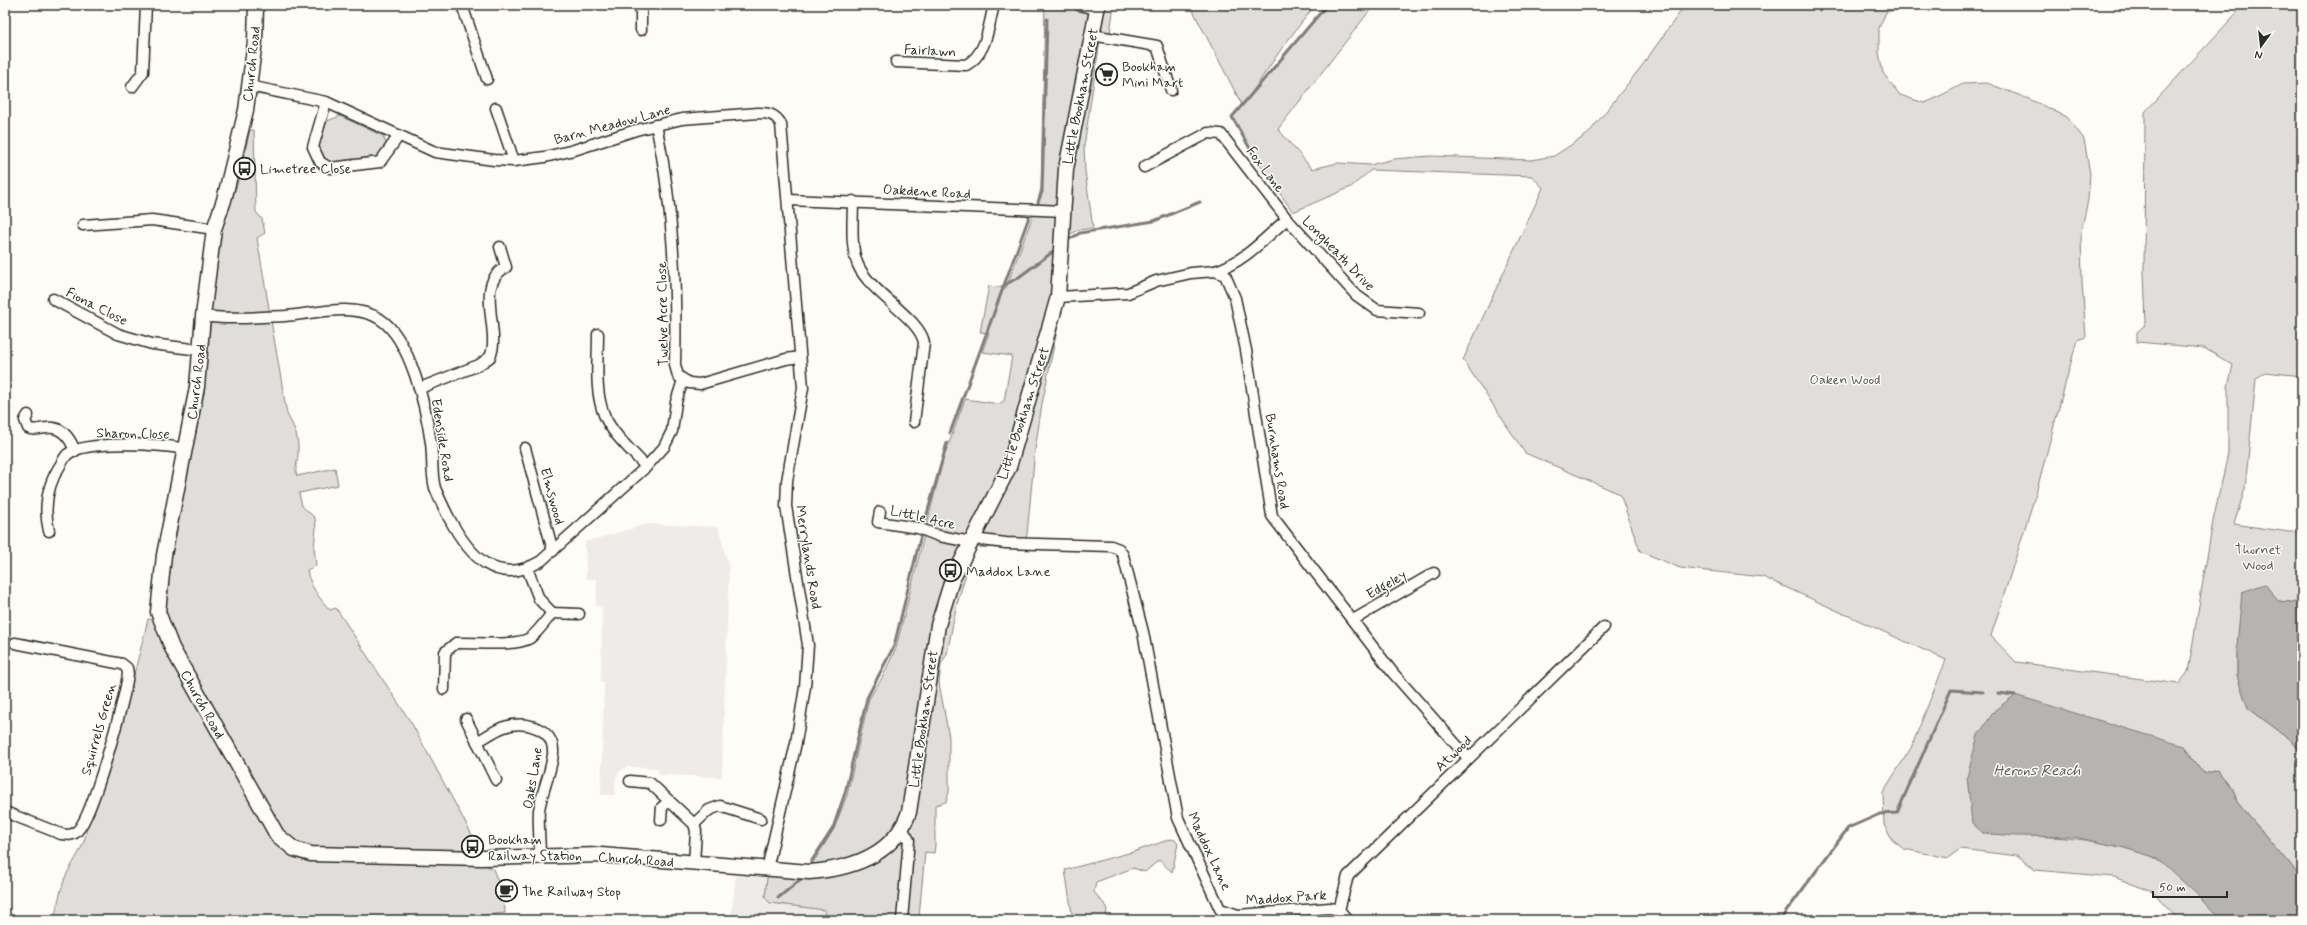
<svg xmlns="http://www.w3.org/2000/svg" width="2307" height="925" viewBox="0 0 2307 925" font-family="Mynerve,sans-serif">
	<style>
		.built { fill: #edece8 }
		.green { fill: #dfdeda; stroke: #858482 }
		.water { fill: #b5b4b1; stroke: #7e7d7b }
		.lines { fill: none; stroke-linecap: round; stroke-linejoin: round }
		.stream { stroke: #7e7d7b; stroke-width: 3 }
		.street-casing { stroke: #2b2b2b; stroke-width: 13 }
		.secondary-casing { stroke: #2b2b2b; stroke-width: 17 }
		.street { stroke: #fdfcf7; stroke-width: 10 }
		.secondary { stroke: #fdfcf7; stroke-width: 14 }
		.rail { stroke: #2b2b2b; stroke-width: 3; stroke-dasharray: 6 3; stroke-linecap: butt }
		.labels { text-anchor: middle; stroke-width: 3; stroke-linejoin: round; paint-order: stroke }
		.street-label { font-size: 14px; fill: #2b2b2b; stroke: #fdfcf7 }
		.poi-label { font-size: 14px; fill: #2b2b2b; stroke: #fdfcf7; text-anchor: start }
		.park-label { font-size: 14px; fill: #585857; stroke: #fdfcf7 }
		.water-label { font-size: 15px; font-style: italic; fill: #5b5b5a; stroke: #fdfcf7 }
	</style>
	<rect width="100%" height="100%" fill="#fdfcf7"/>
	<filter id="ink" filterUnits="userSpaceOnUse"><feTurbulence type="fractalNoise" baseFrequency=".025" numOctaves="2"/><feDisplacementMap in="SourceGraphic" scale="8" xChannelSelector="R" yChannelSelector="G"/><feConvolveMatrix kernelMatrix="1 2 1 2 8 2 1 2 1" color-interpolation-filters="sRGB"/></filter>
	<g filter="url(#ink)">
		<g class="built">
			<path d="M648,524L718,527L729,568L722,777L658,775V768L627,767L620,771L616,777L615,795H601L604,682H601L602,607L596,606L597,579H586L585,542Z"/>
			<path d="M736,875L767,878L765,897L770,903L825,910L824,920L731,918Z"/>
		</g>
		<g class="green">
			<path d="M1045,5L1069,10L1071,5H1114L1110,33L1101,34L1084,146L1085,171L1093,228L1078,230L1068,235L1066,286L1042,404L1035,450L1027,534L1023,549L978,547L973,549L956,608L947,654L941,664L939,683L949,737V792L946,802L935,805V845L934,853L925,852L919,917L932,920H824L825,910L770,903L765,897L767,878L769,875L811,866L834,829L847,795L869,699L882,678L896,648L943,460L965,399L999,404L1004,401L1012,356L982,352L989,333L980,332L989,286L1006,288L1037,204L1041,188Z"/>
			<path d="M1190,5H1315L1282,48L1246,101L1327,5H1374L1278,129L1312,169L1338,163L1370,165L1394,159L1431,156L1531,160L1554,156L1588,134L1641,67L1685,5H1899L1896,10L1886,12L1879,28V53L1883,73L1900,95L1924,103L1932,100L1963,84L1987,83L2029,99L2067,117L2084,139L2090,174L2088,200L2081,232L2082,282L2086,337L2077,340L2036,493L1991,636L2016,662L2179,684L2188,672L2213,521L2228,454V387L2233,365L2204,348L2137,342V332L2146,324L2144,273L2145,112L2244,5H2302V376L2265,372L2256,379L2245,489L2234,524L2289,532H2302V603L2278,601L2243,592L2237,646V676L2248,708L2291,740L2302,754V879L2237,802L2233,789L2217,770L2204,774L2184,746L1983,833C2035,838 2083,834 2134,851C2141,853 2151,855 2157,859C2177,871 2205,902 2221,920H2179L2153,892L2114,877L2035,870L2017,856L1960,849L1948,858L1904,849L1892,840L1884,825L1883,792L1911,748L1946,660L1763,577L1680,568L1640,551L1620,494L1525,453L1463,360L1543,188L1532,176L1371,170L1351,187L1293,212L1256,159L1232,117L1242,105Z"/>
			<path d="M340,116L383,136L387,145L377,159L328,162L318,148L327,121Z"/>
			<path d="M250,130H254L256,212L262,219L265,233L257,238L287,414C295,429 299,437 298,454C298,461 294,469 297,476L335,468L338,485L299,493L302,506L315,518L316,529L314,547L316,566L307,570C310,586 319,598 330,610L336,608L412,724L478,846L483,864L493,869L504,897L505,913L433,920H54C57,906 60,891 65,878C72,861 89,843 86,824C112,757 131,689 148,619L155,620L164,585L200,413L210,327L216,242L237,185Z"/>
			<path d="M1171,839L1175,840L1178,844L1172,872L1159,860L1145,872L1133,868L1096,882L1094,892L1107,907L1106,920H1073L1065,870L1136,851Z"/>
		</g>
		<g class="water">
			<path d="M2265,584L2278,601L2302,603V754L2291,740L2248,708L2237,676V646L2242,592Z"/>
			<path d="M2015,695L2184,746L2204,774L2217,770L2233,789L2237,802L2302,879V920H2221L2202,899L2157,858L2125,848L2074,837L2016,836L1983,833L1972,823L1967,777L1978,735L1995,710Z"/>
		</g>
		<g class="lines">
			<g class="stream">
				<path d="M1256,159L1232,117L1327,5"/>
				<path d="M1038,202L1042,192L1047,19"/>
				<path d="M1068,240L1080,233L1154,221L1200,202"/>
				<path d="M1003,286L1019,277L1054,251"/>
				<path d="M950,433L1029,217"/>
				<path d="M1998,693L2015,695"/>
				<path d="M811,862L833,828L845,793L867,698L894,646L920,539L947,443"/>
				<path d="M778,898L801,879"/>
				<path d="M1780,920L1848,828L1880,814L1897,813L1951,690L1983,692"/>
			</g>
			<defs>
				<g id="street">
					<path d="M462,5L487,79"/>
					<path d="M641,5V30"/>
					<path d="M1079,5L1097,9"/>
					<path d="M1092,35L1157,46L1171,90"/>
					<path d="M896,62L966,65C987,54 988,27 994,5"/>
					<path d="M249,86L326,102L435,152L494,160L514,161L545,157L574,150L636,130L682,119L758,113C769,113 775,114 781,124L803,388L787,481L786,506L808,645L805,687L796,743L767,869"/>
					<path d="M132,87L143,72L146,5"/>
					<path d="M326,102L313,147L320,162L330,168L380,162L398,137"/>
					<path d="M496,108L514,161"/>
					<path d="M656,125C673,204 677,284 675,365L678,376L689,383L700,384L786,359L800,357"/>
					<path d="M1144,167L1208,133L1221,134L1287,219C1265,238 1243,263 1215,271"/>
					<path d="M788,200L1065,211"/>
					<path d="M853,201C853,221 850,247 858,265C870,293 921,319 924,343L914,422"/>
					<path d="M1287,219L1356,295L1377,310L1419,313"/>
					<path d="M83,225L152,220L214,229"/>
					<path d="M1058,297L1128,293L1156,281L1191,273L1215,271L1225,275L1235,298L1246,350L1272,516L1393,673L1468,758"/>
					<path d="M53,299L118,334L152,344L200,350"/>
					<path d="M203,316C229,320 258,317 285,316C314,314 353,302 380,319C411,339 426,409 431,443C433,457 431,474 435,488C439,498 444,508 449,518C469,555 496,588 541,561L646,467L664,447L672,431L676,402L683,380"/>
					<path d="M598,334C598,361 594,393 605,417C614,436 633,452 646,467"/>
					<path d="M420,388L479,365L490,357C502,331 473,285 506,267L500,247"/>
					<path d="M28,415L25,420L28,428C35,432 39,428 47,428C62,426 70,438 75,451"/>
					<path d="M525,448L553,551"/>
					<path d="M880,512L878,522L918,528L939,536L971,542"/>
					<path d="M49,531C43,506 47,485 61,464C63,461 65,456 68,454C85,440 164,444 185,449"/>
					<path d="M973,539L1006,543L1111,546L1119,549L1123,555L1143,632L1178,818L1220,909L1238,915L1330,908L1339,910L1348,920"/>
					<path d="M552,613L579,614"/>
					<path d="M1353,620L1434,573"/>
					<path d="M444,689L445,652L456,643C473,642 516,647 530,638C539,631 545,622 552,613L539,599L527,568"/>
					<path d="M466,719L496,780"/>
					<path d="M477,742C486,737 495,730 504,727C525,720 555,728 553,754C551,773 542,791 539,810C538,825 540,841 540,856"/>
					<path d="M630,781L650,783L694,824L696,831L694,863"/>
					<path d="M5,812L61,834C68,835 73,836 78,830C93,815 125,698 128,674L127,668L122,664L15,643"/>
					<path d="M661,820L662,807L669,802"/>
					<path d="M694,824L709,810L720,806L761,819"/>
					<path d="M1339,910L1348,876L1604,627"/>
					<path d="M902,920L909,840L902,828"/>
				</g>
				<path id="secondary" d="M256,5L255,41L246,110L224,200L214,229L203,316L197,387L164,555L158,612L172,648L277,835L294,849L311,854L482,858L601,855L809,872C850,869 894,856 909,812L938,625L952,580L1009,467L1058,297L1066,169L1098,5"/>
			</defs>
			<use href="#street" class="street-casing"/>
			<use href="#secondary" class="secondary-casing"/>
			<use href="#street" class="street"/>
			<use href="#secondary" class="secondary"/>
			<path class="rail" d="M526,920L575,918L675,920"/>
		</g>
	</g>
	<defs>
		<symbol id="supermarket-ring" viewBox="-11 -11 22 22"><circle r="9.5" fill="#fdfcf7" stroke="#2b2b2b" stroke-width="1.5"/><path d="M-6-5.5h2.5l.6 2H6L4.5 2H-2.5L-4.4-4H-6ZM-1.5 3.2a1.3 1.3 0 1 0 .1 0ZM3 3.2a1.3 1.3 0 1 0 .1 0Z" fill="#2b2b2b"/></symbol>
		<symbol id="bus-ring" viewBox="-11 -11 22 22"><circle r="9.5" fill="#fdfcf7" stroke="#2b2b2b" stroke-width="1.5"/><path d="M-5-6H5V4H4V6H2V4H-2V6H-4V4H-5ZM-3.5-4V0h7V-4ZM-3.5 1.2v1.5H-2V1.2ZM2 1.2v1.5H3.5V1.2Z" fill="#2b2b2b"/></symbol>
		<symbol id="cafe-ring" viewBox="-11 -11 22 22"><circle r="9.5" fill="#fdfcf7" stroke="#2b2b2b" stroke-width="1.5"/><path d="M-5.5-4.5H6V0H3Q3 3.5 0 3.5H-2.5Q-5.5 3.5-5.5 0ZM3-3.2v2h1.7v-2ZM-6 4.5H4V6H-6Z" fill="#2b2b2b"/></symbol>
	</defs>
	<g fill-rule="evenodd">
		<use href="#supermarket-ring" x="1094" y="62" width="25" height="25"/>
		<use href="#bus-ring" x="232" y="156" width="25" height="25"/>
		<use href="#bus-ring" x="938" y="558" width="25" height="25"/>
		<use href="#bus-ring" x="460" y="834" width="25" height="25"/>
		<use href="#cafe-ring" x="494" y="878" width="25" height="25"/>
	</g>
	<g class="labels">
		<g class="street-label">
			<text transform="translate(930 50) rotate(3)" y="5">Fairlawn</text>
			<text transform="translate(251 64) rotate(-84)" y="5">Church Road</text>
			<text transform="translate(1080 96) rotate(-79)" y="5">Little Bookham Street</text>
			<text transform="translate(612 124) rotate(-15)" y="5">Barn Meadow Lane</text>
			<text transform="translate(1266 169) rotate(53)" y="5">Fox Lane</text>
			<text transform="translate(927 191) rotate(3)" y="5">Oakdene Road</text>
			<text transform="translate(1339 253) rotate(46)" y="5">Longheath Drive</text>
			<text transform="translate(97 306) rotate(27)" y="5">Fiona Close</text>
			<text transform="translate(662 314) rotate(-91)" y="5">Twelve Acre Close</text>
			<text transform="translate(196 382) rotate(-83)" y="5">Church Road</text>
			<text transform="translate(1023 413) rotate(-72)" y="5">Little Bookham Street</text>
			<text transform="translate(133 433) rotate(1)" y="5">Sharon Close</text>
			<text transform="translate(443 440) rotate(81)" y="5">Edenside Road</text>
			<text transform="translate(1278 461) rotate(81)" y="5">Burnhams Road</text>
			<text transform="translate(553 496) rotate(75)" y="5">Elmswood</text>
			<text transform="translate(923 517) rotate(13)" y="5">Little Acre</text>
			<text transform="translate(809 557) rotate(81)" y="5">Merrylands Road</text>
			<text transform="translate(1386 584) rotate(-30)" y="5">Edgeley</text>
			<text transform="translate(203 704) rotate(61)" y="5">Church Road</text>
			<text transform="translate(923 719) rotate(-82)" y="5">Little Bookham Street</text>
			<text transform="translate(98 729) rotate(-74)" y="5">Squirrels Green</text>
			<text transform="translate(1453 753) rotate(-44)" y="5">Atwood</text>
			<text transform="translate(532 778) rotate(-81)" y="5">Oaks Lane</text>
			<text transform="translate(1210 851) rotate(65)" y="5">Maddox Lane</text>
			<text transform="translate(636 859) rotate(4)" y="5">Church Road</text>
			<text transform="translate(1286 897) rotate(-4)" y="5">Maddox Park</text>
		</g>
		<g class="poi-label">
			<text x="1122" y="71">Bookham<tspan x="1122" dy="16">Mini Mart</tspan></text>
			<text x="260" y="173">Limetree Close</text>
			<text x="966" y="576">Maddox Lane</text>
			<text x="488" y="844">Bookham<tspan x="488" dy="16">Railway Station</tspan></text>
			<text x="522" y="896">The Railway Stop</text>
		</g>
		<g class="park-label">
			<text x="1845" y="384">Oaken Wood</text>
			<text x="2258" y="554">Thornet<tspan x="2258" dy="16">Wood</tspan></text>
		</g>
		<g class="water-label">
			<text x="2037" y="775">Herons Reach</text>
		</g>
	</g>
	<rect width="2307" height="925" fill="none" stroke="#fdfcf7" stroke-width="20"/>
	<rect x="10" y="10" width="2287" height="905" fill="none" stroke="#2b2b2b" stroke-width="1.5" filter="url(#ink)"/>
	<g transform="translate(2261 46) rotate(195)" stroke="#fdfcf7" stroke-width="3" paint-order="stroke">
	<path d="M0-3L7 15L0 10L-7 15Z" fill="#2b2b2b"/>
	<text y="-6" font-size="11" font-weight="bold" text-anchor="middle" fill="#2b2b2b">N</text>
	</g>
	<path d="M2153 891v6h74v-6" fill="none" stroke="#2b2b2b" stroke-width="2"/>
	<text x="2159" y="891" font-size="12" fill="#2b2b2b" stroke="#fdfcf7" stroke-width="3" paint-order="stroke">50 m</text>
</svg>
